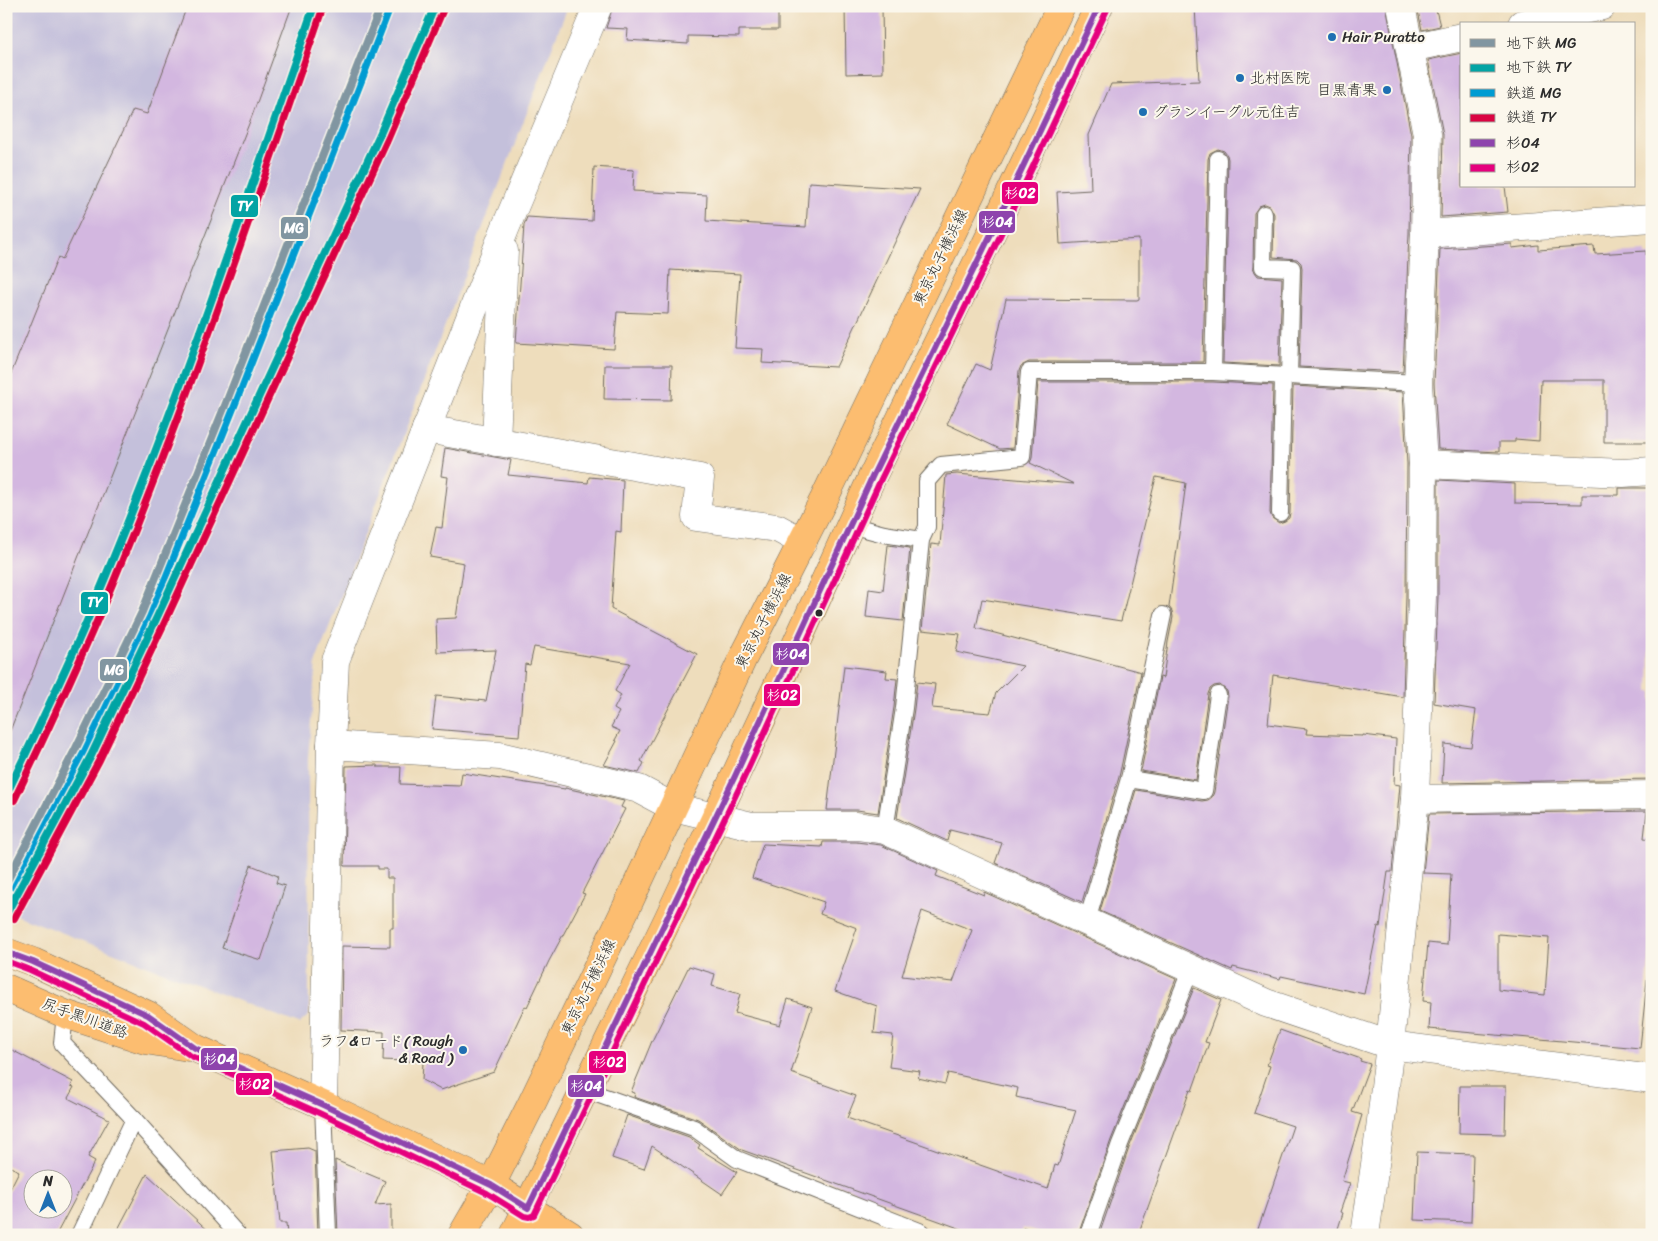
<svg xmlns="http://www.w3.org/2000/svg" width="1658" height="1241" viewBox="0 0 1658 1241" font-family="Sriracha,'Klee One',sans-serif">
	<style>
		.industrial { fill: #c4c0db }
		.building { fill: #d3b7e0; fill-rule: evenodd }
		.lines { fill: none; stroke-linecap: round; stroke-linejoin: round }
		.service-casing { stroke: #6f695e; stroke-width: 18 }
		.minor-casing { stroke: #6f695e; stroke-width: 29 }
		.primary-casing { stroke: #6f695e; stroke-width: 29 }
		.service { stroke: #fff; stroke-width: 16 }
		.minor { stroke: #fff; stroke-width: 28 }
		.primary { stroke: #fcbd6f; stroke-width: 28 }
		.bus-1-casing { stroke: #fbf7ec; stroke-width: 10 }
		.bus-2-casing { stroke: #fbf7ec; stroke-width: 10 }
		.bus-1 { stroke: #8e44ad; stroke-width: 6 }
		.bus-2 { stroke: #e5007d; stroke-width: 6 }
		.rail-1-casing { stroke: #fbf7ec; stroke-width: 11 }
		.rail-2-casing { stroke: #fbf7ec; stroke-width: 11 }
		.rail-1 { stroke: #009cd2; stroke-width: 8 }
		.rail-2 { stroke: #da0442; stroke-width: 8 }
		.metro-1-casing { stroke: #fbf7ec; stroke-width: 11 }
		.metro-2-casing { stroke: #fbf7ec; stroke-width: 11 }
		.metro-1 { stroke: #8196a1; stroke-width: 8 }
		.metro-2 { stroke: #03a4a4; stroke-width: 8 }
		.poi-dot { fill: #1f6fb2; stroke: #fbf7ec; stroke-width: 2 }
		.bus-dot { fill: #2b2b2b; stroke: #fbf7ec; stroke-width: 2 }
		.labels { text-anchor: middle; stroke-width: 4; stroke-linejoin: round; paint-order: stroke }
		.poi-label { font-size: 15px; fill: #2b2b2b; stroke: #fbf7ec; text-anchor: start }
		.street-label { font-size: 15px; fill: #2b2b2b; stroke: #fbf7ec }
		.line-badge { stroke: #fbf7ec; stroke-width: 2 }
		.badge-label { font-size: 14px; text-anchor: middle; font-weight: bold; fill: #fff }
	</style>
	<rect width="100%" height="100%" fill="#fbf7ec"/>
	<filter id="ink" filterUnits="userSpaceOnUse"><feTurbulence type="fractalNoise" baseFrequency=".02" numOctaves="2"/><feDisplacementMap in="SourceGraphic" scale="10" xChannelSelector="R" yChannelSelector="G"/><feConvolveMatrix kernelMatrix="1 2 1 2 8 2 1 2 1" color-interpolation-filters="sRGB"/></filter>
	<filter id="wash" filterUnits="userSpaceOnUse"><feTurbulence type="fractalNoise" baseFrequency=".0096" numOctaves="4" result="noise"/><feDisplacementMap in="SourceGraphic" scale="20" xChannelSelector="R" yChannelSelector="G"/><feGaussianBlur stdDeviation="1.12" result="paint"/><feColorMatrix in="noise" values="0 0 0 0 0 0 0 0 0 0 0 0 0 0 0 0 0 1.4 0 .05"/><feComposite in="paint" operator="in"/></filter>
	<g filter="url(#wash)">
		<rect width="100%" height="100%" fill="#eeddbc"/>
		<path class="industrial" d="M6,6H568L316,661L308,758L309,1015L299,1024L6,911Z"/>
		<g id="blocks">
			<g class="building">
				<path d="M187,6H292L252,116L8,736L6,735V386L58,257L62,260L133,110L147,114Z"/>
				<path d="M613,6H778V30H739V37L688,36V44L627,40L628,29L606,28Z"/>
				<path d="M845,6H882L883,73L846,74Z"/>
				<path d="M1195,6H1386L1411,135L1409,233L1403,372L1299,367L1302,268L1301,263L1297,259L1273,257L1274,214L1270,206L1265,204L1259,206L1254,213L1253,267L1255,272L1258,276L1282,278L1279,366L1223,363L1228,159L1227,155L1224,151L1218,149L1210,153L1208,159L1203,362H1029L1021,366L1019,371L1013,448L1000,449L947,424L976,364L990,370L1006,299L1137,300L1139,299V239L1060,244L1057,192L1091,190L1089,135L1111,84L1199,81Z"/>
				<path d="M1417,6H1435L1440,26L1422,30Z"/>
				<path d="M1462,53V186H1505L1508,212L1441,217L1443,134L1428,60Z"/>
				<path d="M594,167L634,170L633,191L707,195L706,221L806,227L809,182L920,189L836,367L762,363L763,349L735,348L740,274L670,270L668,314L617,312L614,349L516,343L524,225L527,217L592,221Z"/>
				<path d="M1512,244V248L1538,245V250L1594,246L1595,254L1646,251V255H1652V442H1604V380H1541L1539,441L1515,439V442H1499V452L1438,449L1434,383L1440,249Z"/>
				<path d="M605,365H672L671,400L604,399Z"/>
				<path d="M1038,382H1213L1273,385L1270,513L1272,518L1279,523L1285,521L1289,518L1290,513L1293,386L1403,392L1407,464L1406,596L1403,697L1273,675L1268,724L1307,729L1306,734L1363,736V735L1396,739L1394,784L1400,785L1392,872H1388L1380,927L1378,926L1364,994L1281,976L1280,979L1233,967L1232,970L1100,911L1136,790L1202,801L1208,800L1212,797L1214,792L1228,696L1227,691L1220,685L1214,686L1210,689L1208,694L1196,780L1141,771L1160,677L1163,678L1168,642L1173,617L1172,611L1169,607L1186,483L1156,477L1121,621L982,599L976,628L1141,672L1119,777L1082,902L995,863L1002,843L950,830L947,841L897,818L914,709L917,682L935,684L932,708L990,713L996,693L1023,666L956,652L960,634L922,630L931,544L940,545L946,475L957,474L1074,484L1030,463L1032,458Z"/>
				<path d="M445,448L511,460L508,475L588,483L589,477L623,480L621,532L616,531L611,609L697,654L641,761L644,763L639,773L604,765L617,741L615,740L620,731L611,727L619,712L614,709L621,695L615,691L630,663L534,647L530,665L525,664L519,736L432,729L436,696L486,701L496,650L437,652L436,619L456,618L464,563L430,557L436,527L442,528L448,477L441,476Z"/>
				<path d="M1438,480L1515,484V503L1582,504V495H1619V488H1652V642H1650L1649,692H1652V779L1442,783L1444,744L1471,747L1476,710L1434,703L1438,596Z"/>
				<path d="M888,545L910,548L903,621L866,617L869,589L883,591Z"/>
				<path d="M844,666L887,671L886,678L897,679L894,707L878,813L857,810H827Z"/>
				<path d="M377,765V767H401L400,784L460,786L462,773L565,789V788L624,801L621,807L625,809L582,893L585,894L549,961L527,1007L525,1006L494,1072L441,1090L422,1080L423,1062L383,1060L384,1032L341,1030L342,946L390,947V928H393V878H387V869H378V866H344L346,766Z"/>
				<path d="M1647,811L1644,838L1652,839V932L1640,1048L1429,1029L1431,1002L1423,1001L1428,943L1447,945L1451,874L1423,873L1429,814ZM1498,934L1549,938L1545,995L1498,990Z"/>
				<path d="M823,842H856L881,845L938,871L936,876L984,895V892L1176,979L1111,1140L1078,1235H1046L1023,1228L1021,1235H978L742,1150L698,1119L634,1097L635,1093L631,1092L652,1041L689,966L715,974L712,986L740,994L735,1013L780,1025L788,999L812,1007L791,1073L856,1096L847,1118L1048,1189L1055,1165L1058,1166L1076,1110L1016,1097L1018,1088L948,1073L945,1084L918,1078L920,1071L889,1067L893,1035L874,1033L877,1006L835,991L857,928L820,914L824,902L752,878L763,844L822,847ZM922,911L972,930L953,982L902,976Z"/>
				<path d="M251,865L278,876L276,883L285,886L261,960L222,948Z"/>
				<path d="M1194,988L1221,1000L1205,1042L1209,1043L1192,1091L1190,1090L1138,1235H1099L1129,1148Z"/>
				<path d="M1280,1030L1361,1059L1360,1061L1370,1064L1352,1112L1362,1115L1342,1181L1350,1183L1340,1212L1343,1213L1336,1235H1256L1293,1126L1254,1113L1270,1066L1267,1065Z"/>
				<path d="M6,1047L73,1082L71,1086L74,1087L68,1098L109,1119L88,1157L95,1161L56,1235H6V1197L19,1171L6,1165ZM32,1178H62V1208H32Z"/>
				<path d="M1460,1086H1506L1505,1134L1459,1133Z"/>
				<path d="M627,1115L689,1137L700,1145L698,1148L737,1172L722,1194L652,1146L644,1169L612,1158Z"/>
				<path d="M308,1148L315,1151L318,1235H287L286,1223H280L273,1151Z"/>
				<path d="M1417,1152L1473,1154L1471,1222L1414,1220Z"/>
				<path d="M335,1160L385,1181L375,1205L391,1204V1235H338Z"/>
				<path d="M147,1174L213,1235H115Z"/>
			</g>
		</g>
	</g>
	<g filter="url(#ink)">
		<use href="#blocks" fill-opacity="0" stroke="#6f695e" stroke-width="1"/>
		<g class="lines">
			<defs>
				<g id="service">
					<path d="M1264,214L1263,267L1292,268L1289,376"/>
					<path d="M1213,372L1218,159"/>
					<path d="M1280,513L1283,376"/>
					<path d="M850,525L884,534L921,540"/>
					<path d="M1129,779L1204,791L1218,695"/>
					<path d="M885,830L904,708L921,540L927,527V481L941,465L1022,457L1029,372H1213L1418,383"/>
					<path d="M1087,921L1129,779L1163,615"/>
					<path d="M65,1014L62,1043L134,1119L238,1235"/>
					<path d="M585,1090L694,1128L737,1159L922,1232L924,1235"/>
					<path d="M323,1105L328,1235"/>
					<path d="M79,1235L134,1119"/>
					<path d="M1088,1235L1120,1144L1191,969"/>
				</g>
				<g id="minor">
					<path d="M1522,24L1602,6"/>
					<path d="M1410,48L1462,37"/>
					<path d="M1425,234L1652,218"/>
					<path d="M426,429L700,478L696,517L777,528L803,542"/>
					<path d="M496,442L504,251"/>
					<path d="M1423,464L1623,473L1652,471"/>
					<path d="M331,745L500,756L639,789L673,807L752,826H857L885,830L1266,1003L1390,1045L1652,1079"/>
					<path d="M1415,799L1652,795"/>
					<path d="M323,1105L331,745L335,661L505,229L598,6"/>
					<path d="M1365,1235L1380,1129L1390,1045L1415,799L1422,596L1423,464L1418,383L1425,234L1427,134L1401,6"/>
				</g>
				<g id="primary">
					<path d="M6,952L33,962L148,1015L195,1048L323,1105L491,1185L570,1235"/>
					<path d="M6,988L65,1014L145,1040L188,1047"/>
					<path d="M462,1235L491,1185L531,1105L629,902L742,660L824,499L1061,6"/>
					<path d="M514,1235L668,919L775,691L873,475L991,234L1099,6"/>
				</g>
			</defs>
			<use href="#service" class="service-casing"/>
			<use href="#minor" class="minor-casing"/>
			<use href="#primary" class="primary-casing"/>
			<use href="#service" class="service"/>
			<use href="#minor" class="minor"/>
			<use href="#primary" class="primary"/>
			<defs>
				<path id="bus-1" d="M6,952L33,962L148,1015L195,1048L323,1105L491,1185L528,1208L735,776L873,475L991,234L1099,6"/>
				<path id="bus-2" d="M6,961L30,970L144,1023L191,1056L319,1113L487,1193L524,1216L529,1217L534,1215L743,780L881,479L999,238L1107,10"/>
			</defs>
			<use href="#bus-1" class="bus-1-casing"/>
			<use href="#bus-2" class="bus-2-casing"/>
			<use href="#bus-1" class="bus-1"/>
			<use href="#bus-2" class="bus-2"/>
			<defs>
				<path id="rail-1" d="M14,887L83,754L150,615L234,406L389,9"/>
				<g id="rail-2">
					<path d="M14,800C45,736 75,671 103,606C185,410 253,209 322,9"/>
					<path d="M14,918L99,760L165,621L388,138L443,9"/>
				</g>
			</defs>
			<use href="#rail-1" class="rail-1-casing"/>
			<use href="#rail-2" class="rail-2-casing"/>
			<use href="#rail-1" class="rail-1"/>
			<use href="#rail-2" class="rail-2"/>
			<defs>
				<path id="metro-1" d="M6,883L75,750L142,612L226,403L381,6"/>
				<g id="metro-2">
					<path d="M6,795C37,731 68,667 95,602C177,407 245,206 314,6"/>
					<path d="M6,914L91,756L157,617L380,134L435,6"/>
				</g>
			</defs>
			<use href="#metro-1" class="metro-1-casing"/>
			<use href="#metro-2" class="metro-2-casing"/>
			<use href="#metro-1" class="metro-1"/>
			<use href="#metro-2" class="metro-2"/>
		</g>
	</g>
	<g class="poi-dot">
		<circle cx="1332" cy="37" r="5"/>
		<circle cx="1240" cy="78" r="5"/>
		<circle cx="1387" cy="90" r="5"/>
		<circle cx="1143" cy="112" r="5"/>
		<circle cx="463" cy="1050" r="5"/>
	</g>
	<circle class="bus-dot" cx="819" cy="613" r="4.5"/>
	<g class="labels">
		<g class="poi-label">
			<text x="1342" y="42">Hair Puratto</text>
			<text x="1250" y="83">北村医院</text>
			<text x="1377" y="95" text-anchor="end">目黒青果</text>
			<text x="1153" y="117">グランイーグル元住吉</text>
			<text x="453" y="1046" text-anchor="end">ラフ&amp;ロード( Rough<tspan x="453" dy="17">&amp; Road )</tspan></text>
		</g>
		<g class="street-label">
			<text transform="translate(940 257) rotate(-64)" y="5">東京丸子横浜線</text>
			<text transform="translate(763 621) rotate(-63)" y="5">東京丸子横浜線</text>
			<text transform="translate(588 987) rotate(-64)" y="5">東京丸子横浜線</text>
			<text transform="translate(85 1018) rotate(20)" y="5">尻手黒川道路</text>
		</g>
	</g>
	<g class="line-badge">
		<rect x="1001" y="181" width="38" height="24" rx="5" fill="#e5007d"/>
		<rect x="230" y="194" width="29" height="24" rx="5" fill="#03a4a4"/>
		<rect x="978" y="210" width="38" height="24" rx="5" fill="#8e44ad"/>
		<rect x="280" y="216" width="29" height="24" rx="5" fill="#8196a1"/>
		<rect x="80" y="591" width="29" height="24" rx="5" fill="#03a4a4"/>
		<rect x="772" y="642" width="38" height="24" rx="5" fill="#8e44ad"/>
		<rect x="99" y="658" width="29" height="24" rx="5" fill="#8196a1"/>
		<rect x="763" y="683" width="38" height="24" rx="5" fill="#e5007d"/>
		<rect x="200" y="1047" width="38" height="24" rx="5" fill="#8e44ad"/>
		<rect x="588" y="1050" width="39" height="24" rx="5" fill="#e5007d"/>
		<rect x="235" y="1072" width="38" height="24" rx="5" fill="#e5007d"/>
		<rect x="567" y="1074" width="38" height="24" rx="5" fill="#8e44ad"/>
	</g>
	<g class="badge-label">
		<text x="1020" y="198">杉02</text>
		<text x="245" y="211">TY</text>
		<text x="997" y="227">杉04</text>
		<text x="294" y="233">MG</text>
		<text x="95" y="607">TY</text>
		<text x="791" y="659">杉04</text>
		<text x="114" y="675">MG</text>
		<text x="782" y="700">杉02</text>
		<text x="219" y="1064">杉04</text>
		<text x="608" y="1067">杉02</text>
		<text x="254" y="1089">杉02</text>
		<text x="586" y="1091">杉04</text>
	</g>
	<rect width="1658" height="1241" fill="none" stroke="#fbf7ec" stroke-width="25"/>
	<rect x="1460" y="22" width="175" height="165" fill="#fbf7ec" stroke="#a8a59f"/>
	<rect x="1470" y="39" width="25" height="8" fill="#8196a1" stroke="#a8a59f"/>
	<text x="1506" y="48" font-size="15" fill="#2b2b2b">地下鉄 MG</text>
	<rect x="1470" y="64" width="25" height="8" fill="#03a4a4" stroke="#a8a59f"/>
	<text x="1506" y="72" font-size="15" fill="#2b2b2b">地下鉄 TY</text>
	<rect x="1470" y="89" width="25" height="8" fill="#009cd2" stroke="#a8a59f"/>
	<text x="1506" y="98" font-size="15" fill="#2b2b2b">鉄道 MG</text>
	<rect x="1470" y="114" width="25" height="8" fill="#da0442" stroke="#a8a59f"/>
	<text x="1506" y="122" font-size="15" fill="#2b2b2b">鉄道 TY</text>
	<rect x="1470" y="139" width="25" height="8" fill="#8e44ad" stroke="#a8a59f"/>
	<text x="1506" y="148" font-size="15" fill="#2b2b2b">杉04</text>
	<rect x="1470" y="164" width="25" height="8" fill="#e5007d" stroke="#a8a59f"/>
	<text x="1506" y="172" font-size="15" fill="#2b2b2b">杉02</text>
	<g transform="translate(48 1194)"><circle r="24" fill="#fbf7ec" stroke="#a8a59f"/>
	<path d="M0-4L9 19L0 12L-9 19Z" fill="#1f6fb2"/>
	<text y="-8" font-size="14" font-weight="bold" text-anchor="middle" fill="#2b2b2b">N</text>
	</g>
</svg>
